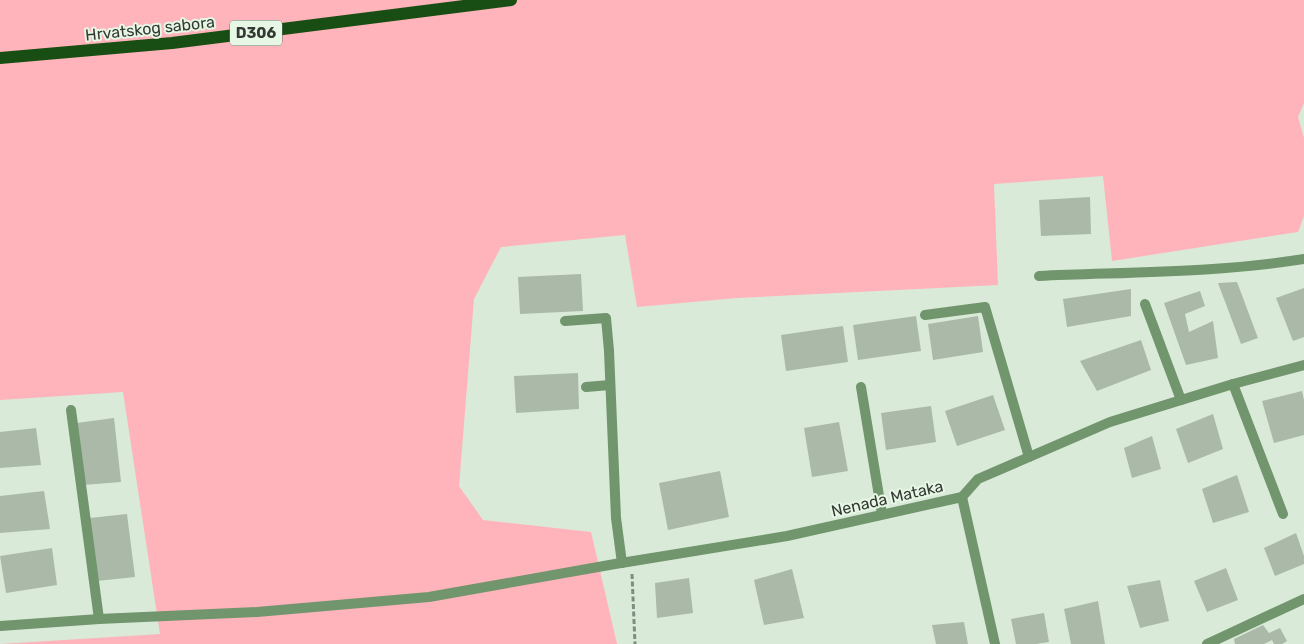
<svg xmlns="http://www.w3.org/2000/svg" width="1304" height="644" viewBox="0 0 1304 644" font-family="Rubik,sans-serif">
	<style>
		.green { fill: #feb4ba }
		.building { fill: #aab9a8 }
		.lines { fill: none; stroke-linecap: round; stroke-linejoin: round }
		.path { stroke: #818c80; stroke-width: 3; stroke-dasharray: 5 2.5; stroke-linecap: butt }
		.lane { stroke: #71956d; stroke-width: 10 }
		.street { stroke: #71956d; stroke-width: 10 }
		.primary { stroke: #184e13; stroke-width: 12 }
		.labels { text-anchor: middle; stroke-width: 4; stroke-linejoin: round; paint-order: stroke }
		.shield { fill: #e7f7e5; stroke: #6a7368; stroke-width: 1 }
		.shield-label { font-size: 15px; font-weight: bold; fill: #343a33 }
		.street-label { font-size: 16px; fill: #343a33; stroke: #e7f7e5 }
	</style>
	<rect width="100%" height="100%" fill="#daead8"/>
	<path class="green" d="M0,0H1304V103L1298,117L1304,138V216L1298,232L1112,261L1103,176L994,184L998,285L737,298L637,307L625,235L501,247L474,299L459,486L483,520L591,532L617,644H0L160,634L123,392L0,400Z"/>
	<g class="building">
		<path d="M1090,197L1091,234L1041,236L1039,200Z"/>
		<path d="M581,274L583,311L520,314L518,277Z"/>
		<path d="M1237,282L1258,338L1241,344L1218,283Z"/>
		<path d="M1304,288V337L1293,341L1276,298Z"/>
		<path d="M1131,289V316L1067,327L1063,299Z"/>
		<path d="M1200,291L1205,306L1185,314L1189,332L1213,321L1218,358L1186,365L1164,303Z"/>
		<path d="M916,316L921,351L858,360L853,325Z"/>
		<path d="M978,316L983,352L933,360L928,324Z"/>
		<path d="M843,326L848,362L786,371L781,335Z"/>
		<path d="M1141,340L1151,370L1097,391L1080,361Z"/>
		<path d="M578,373L579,409L516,413L514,376Z"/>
		<path d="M1302,391L1304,400V435L1274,443L1262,401Z"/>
		<path d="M993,395L1005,430L957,446L945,411Z"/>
		<path d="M931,406L936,442L886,450L881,413Z"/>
		<path d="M1213,414L1223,449L1188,463L1176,429Z"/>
		<path d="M114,418L121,482L83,485L77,423Z"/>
		<path d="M839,422L848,471L812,477L804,428Z"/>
		<path d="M36,428L41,465L0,468V432Z"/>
		<path d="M1152,436L1161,469L1132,478L1124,448Z"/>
		<path d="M720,471L729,517L668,530L659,483Z"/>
		<path d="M1237,475L1249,512L1213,523L1202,489Z"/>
		<path d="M44,491L50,529L0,533V496Z"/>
		<path d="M127,514L135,577L97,581L90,518Z"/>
		<path d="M1296,533L1304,556V564L1275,576L1264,548Z"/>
		<path d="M52,548L57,585L6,593L0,556Z"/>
		<path d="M1226,568L1238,600L1207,612L1194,581Z"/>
		<path d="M792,569L804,618L764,625L754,580Z"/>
		<path d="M689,578L693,613L657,618L655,583Z"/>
		<path d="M1160,580L1169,621L1140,628L1127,586Z"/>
		<path d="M1098,601L1105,644H1071L1064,609Z"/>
		<path d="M1044,613L1049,642L1036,644H1016L1011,619Z"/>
		<path d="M964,622L968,644H936L932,625Z"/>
		<path d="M1263,625L1269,633L1280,628L1287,641L1282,644H1274L1272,640L1264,644H1235L1234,639Z"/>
	</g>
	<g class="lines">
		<path class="path" d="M632,574L635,644"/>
		<g class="lane">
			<path d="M1039,276C1127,272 1217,273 1304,259"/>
			<path d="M1145,304L1181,400"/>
			<path d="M925,315L985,307L1029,457"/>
			<path d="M565,321L606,318L609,351"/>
			<path d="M586,387L610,385"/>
			<path d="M861,387L882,514"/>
			<path d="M71,410L99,619"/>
		</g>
		<g class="street">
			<path d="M609,351L616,518L622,563"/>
			<path d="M1233,384L1283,514"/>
			<path d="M962,497L995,644"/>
			<path d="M0,626L99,619L257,612L429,597L615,564L787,536L962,497L978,479L1110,422L1233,384L1304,365"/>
			<path d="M1207,644L1304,599"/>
		</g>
		<path class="primary" d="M0,58L172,43L511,0"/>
	</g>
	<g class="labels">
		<rect class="shield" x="230" y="20.5" width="52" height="25" rx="4"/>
		<g class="shield-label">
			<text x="256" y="38">D306</text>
		</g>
		<g class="street-label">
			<text transform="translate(150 28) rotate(-6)" y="6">Hrvatskog sabora</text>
			<text transform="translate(887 498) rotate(-13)" y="6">Nenada Mataka</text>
		</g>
	</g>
</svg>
